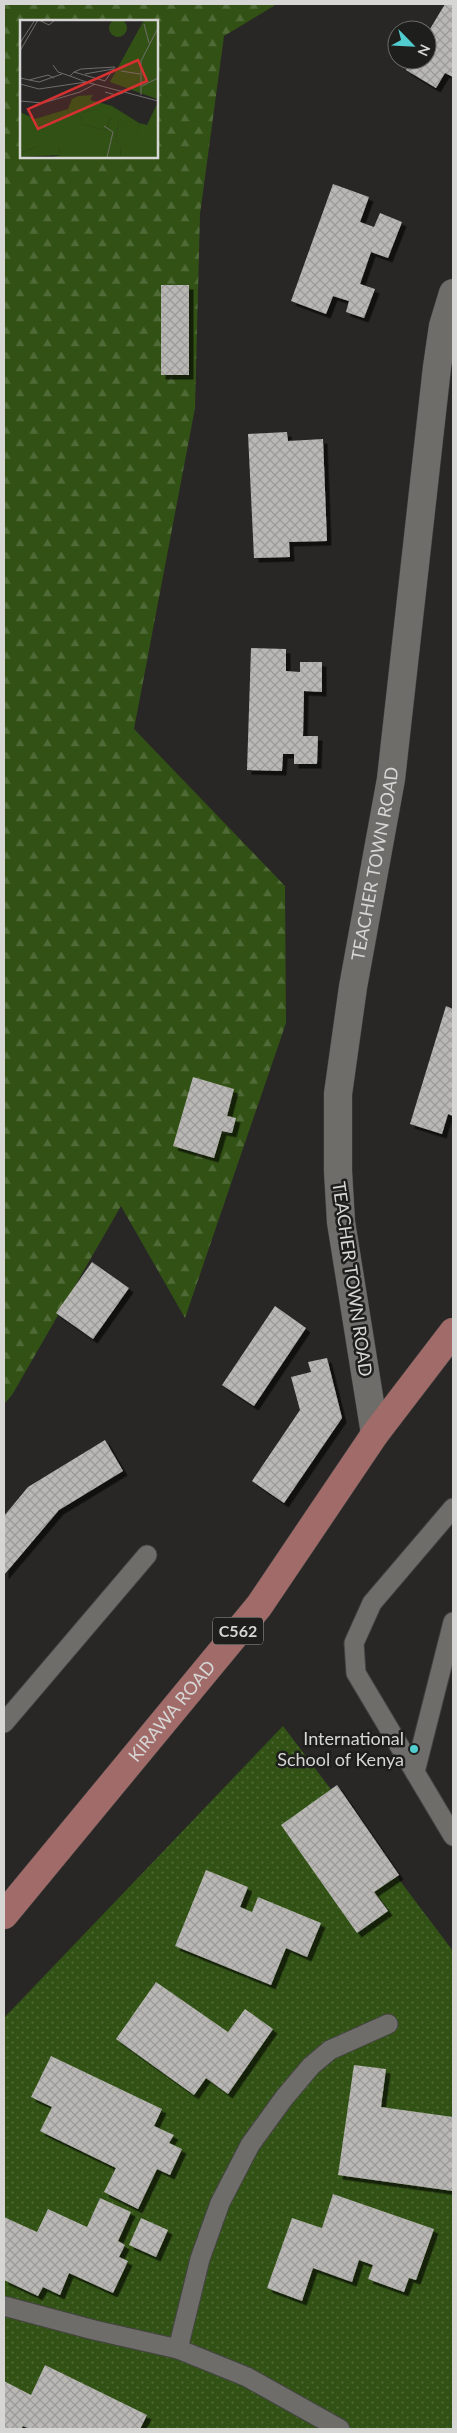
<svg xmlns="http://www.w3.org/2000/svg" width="457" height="2433" viewBox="0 0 457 2433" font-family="Lato,sans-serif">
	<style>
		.grass { fill: url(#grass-dots) }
		.forest { fill: url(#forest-firs); fill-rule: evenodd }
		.building { fill: url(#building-cross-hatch); filter: url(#shadow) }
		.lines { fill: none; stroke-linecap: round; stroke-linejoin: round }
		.service-casing { stroke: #444342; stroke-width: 21 }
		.minor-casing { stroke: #444342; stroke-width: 29 }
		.primary-casing { stroke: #444342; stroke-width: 29 }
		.service { stroke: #6e6d6a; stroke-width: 19 }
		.minor { stroke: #6e6d6a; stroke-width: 28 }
		.primary { stroke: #a06b68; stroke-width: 28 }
		.poi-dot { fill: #52cdcf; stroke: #1e1e1c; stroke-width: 2 }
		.labels { text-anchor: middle; stroke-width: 5; stroke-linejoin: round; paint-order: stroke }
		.shield { fill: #1e1e1c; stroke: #9f9f9e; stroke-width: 1 }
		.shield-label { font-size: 16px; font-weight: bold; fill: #d6d6d5 }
		.street-label { font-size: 18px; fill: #d6d6d5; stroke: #1e1e1c }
		.poi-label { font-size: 18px; fill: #d6d6d5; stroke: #1e1e1c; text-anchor: end }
		.inset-road { fill: none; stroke: #6e6d6b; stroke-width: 1 }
		.view { fill: #d63131; fill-opacity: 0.15; stroke: #d63131; stroke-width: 2.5 }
		.inset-edge { fill: none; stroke: #d6d6d5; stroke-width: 2.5 }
	</style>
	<defs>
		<pattern id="grass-dots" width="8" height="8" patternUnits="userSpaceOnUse" patternTransform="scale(1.25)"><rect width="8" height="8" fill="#325215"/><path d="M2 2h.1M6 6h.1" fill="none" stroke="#4f6a36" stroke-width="1.8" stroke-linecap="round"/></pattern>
		<pattern id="forest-firs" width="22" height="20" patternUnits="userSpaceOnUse" patternTransform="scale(1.25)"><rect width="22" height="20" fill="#325215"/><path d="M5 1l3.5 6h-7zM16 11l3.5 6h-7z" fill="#4f6a36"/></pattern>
		<pattern id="building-cross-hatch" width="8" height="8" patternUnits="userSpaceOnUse" patternTransform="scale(1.25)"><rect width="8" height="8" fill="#b9b8b5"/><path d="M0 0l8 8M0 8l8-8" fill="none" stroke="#9b9a98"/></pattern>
		<filter id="shadow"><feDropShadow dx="4.5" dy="4.5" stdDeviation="0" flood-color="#0009"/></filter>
	</defs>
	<rect width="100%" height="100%" fill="#282725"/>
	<path class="grass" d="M283,1726L453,1951V2429H4V2018Z"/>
	<path class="forest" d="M4,4H277L224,36L200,214L195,408L134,729L285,886L286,1023L185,1318L121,1206L12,1395L4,1404ZM21,21H156V156H21Z"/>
	<g class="building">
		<path d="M445,4H453V77L445,73L436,88L406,70L411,60H427V34Z"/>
		<path d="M333,184L369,197L360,222L374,227L380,213L402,222L388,258L371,252L360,284L375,289L364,318L346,312L349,301L333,296L326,314L291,301Z"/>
		<rect x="161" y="285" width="28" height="90"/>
		<path d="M287,432L288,441L323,439L327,541L289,542L290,557L254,558L248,434Z"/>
		<path d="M251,648L286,649V671L300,672V662H322V692L304,691L303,736H318L317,764H294V754H283L282,771L247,770Z"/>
		<path d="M446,1006L453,1009V1116L448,1114L442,1134L410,1124Z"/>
		<path d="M193,1077L234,1089L227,1116L236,1118L232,1133L222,1131L214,1158L173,1146Z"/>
		<path d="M92,1262L129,1288L93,1339L56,1313Z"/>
		<path d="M275,1306L306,1328L254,1406L222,1385Z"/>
		<path d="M327,1358L342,1418L284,1503L252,1481L300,1410L291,1377L311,1372L308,1362Z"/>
		<path d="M105,1440L123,1471L59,1510L4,1575V1516L28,1487Z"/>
		<path d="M337,1785L399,1875L374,1892L388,1911L357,1933L281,1825Z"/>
		<path d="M206,1870L248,1887L240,1907L252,1912L258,1897L321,1923L307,1957L286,1948L271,1985L175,1946Z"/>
		<path d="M156,1982L228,2032L245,2009L273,2029L228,2094L206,2078L194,2095L116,2039Z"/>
		<path d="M51,2056L162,2109L154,2126L174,2135L169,2143L182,2149L170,2175L157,2169L138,2209L104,2192L116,2168L40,2131L52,2107L31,2097Z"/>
		<path d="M354,2065L386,2069L381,2107L453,2117V2191L338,2175Z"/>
		<path d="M333,2194L434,2229L416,2280L409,2278L404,2292L368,2279L373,2265L359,2260L352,2282L313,2268L302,2301L267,2288L292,2218L322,2228Z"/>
		<path d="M100,2198L131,2212L118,2241L125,2245L119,2257L128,2261L113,2293L69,2273L60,2295L43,2287L38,2296L4,2280V2217L37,2232L48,2209L87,2227Z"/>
		<path d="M141,2218L168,2230L156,2257L129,2245Z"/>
		<path d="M45,2365L147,2415L140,2429H30L23,2426L21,2429H4V2381L31,2395Z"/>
	</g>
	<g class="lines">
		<defs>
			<g id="service">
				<path d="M453,1508L372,1603L354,1643L356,1673L453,1836"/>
				<path d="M4,1723L147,1555"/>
				<path d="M415,1772L453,1622"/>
				<path d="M4,2306L94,2330L178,2349L247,2377L340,2429"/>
				<path d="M178,2349L200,2259L220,2203L250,2145L284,2098L311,2066L330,2050L388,2024"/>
			</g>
			<g id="minor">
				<path id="s1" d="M375,1434L341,1222L338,1171V1094L353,987L391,779L437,367L443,326L453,293"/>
			</g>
			<g id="primary">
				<path id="s2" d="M4,1915L259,1606L375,1434L453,1332"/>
			</g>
		</defs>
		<use href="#service" class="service-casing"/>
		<use href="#minor" class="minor-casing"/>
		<use href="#primary" class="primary-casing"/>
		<use href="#service" class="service"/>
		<use href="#minor" class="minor"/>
		<use href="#primary" class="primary"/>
	</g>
	<circle class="poi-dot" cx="414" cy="1749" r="5"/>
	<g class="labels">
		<rect class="shield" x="213" y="1617.5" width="50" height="27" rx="4"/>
		<g class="shield-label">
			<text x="238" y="1637">C562</text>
		</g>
		<g class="street-label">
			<text dy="6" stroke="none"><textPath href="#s1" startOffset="576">TEACHER TOWN ROAD</textPath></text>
			<text transform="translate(352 1279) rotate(82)" y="6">TEACHER TOWN ROAD</text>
			<text dy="6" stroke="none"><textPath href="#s2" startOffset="264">KIRAWA ROAD</textPath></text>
		</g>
		<g class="poi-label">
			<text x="404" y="1745">International<tspan x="404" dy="21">School of Kenya</tspan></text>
		</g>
	</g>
	<g transform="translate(20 20)">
		<rect width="138" height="138" fill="#282725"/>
		<path d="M124,0H137V79L90,62ZM137,84V137H100L101,127L96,120L99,99L117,112L119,103L127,105ZM76,89L91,97L86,110L61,104L62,93ZM18,126H39L40,135L0,137V133Z" fill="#325215"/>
		<path d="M73,75L70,80L92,86L119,103L117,113L99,99L96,120L101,127L100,137H33L40,135L39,126L25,130L18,126L0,133V92L15,99L48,89L52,79L58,76ZM76,89L91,98L86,110L61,104L62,93Z" fill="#325215" fill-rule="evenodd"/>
		<path d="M89 8a9 9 0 1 1 18 0a9 9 0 1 1-18 0Z" fill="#325215"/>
		<path class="inset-road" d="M19,0L29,5L35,0M124,4L129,23M0,23L15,0M0,31L18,0M33,45L38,52L50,56L54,52L61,49L95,47L85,61L54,52M101,51L120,54M65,54L93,49M50,56L66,62M0,58L19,62L42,54M9,60L28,55L34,58M0,64L19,69L66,62L138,81M122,66L138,58M85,72L96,75L103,73M121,75V41L138,8M0,81L23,83L60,72L75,64M84,106L93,112L87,137"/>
		<path class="view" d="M118,40L127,61L18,109L8,89Z"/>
		<rect width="138" height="138" class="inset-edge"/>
	</g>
	<rect width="457" height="2433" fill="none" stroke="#d6d6d5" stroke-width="10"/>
	<g transform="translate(412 45) rotate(114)"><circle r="24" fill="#1e1e1c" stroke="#686866"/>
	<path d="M0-4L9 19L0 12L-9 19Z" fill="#52cdcf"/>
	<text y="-8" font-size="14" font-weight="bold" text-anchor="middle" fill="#d6d6d5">N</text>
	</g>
</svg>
